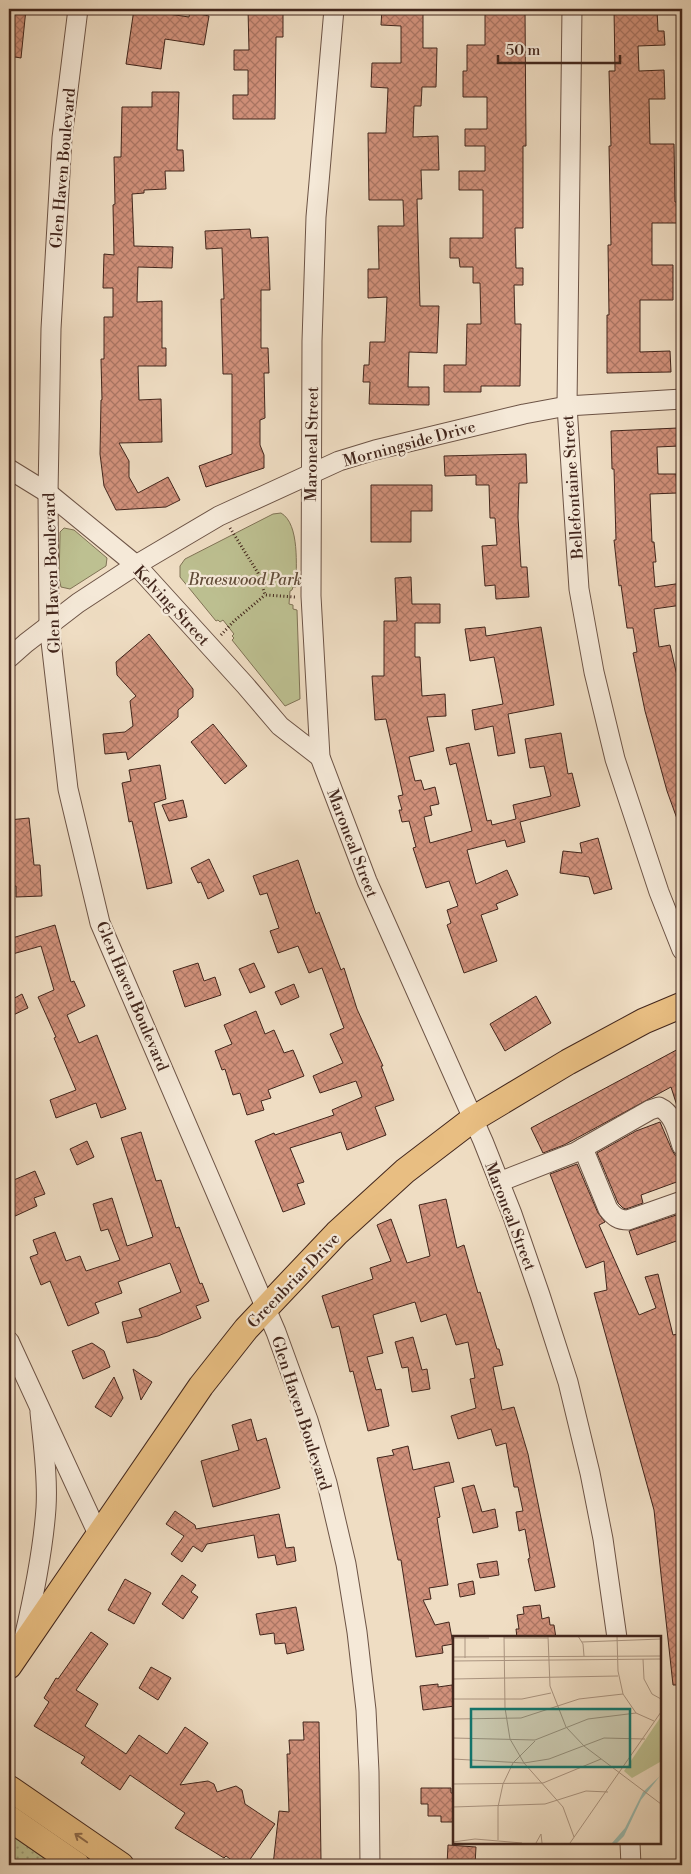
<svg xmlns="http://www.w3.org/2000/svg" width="691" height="1874" viewBox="0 0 691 1874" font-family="'Libre Bodoni',serif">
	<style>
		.grass { fill: url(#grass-dots); stroke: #807356 }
		.green { fill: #bdc091; stroke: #807356 }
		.building { fill: url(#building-cross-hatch); stroke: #42261c }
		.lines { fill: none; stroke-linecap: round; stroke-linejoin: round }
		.minor-casing { stroke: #6d5446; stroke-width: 21 }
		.major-casing { stroke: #42261c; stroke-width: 27 }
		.path { stroke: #42261c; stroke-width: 3; stroke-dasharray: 1 2.5; stroke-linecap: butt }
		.minor { stroke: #f5e9d8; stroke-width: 19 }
		.major { stroke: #e8be82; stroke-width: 25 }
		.oneway { stroke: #8d6a4a }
		.labels { text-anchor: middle; stroke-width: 4.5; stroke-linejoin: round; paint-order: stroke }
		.street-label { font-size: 16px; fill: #42261c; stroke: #f5e9d8 }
		.park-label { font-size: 16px; font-style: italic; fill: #614c39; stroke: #f5e9d8 }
		.inset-road { fill: none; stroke: #aa9480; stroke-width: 1 }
		.view { fill: #0f766e; fill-opacity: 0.15; stroke: #0f766e; stroke-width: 2.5 }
		.inset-edge { fill: none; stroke: #42261c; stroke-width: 2.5 }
	</style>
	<defs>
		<pattern id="grass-dots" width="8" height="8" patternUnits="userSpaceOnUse" patternTransform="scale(1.25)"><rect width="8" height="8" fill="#bdc091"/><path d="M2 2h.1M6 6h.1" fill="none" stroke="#9b9c76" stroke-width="1.8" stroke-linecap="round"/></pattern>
		<pattern id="building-cross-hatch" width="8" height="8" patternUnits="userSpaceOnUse" patternTransform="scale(1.25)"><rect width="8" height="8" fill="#d1917b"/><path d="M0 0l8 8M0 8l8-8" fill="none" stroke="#ab7664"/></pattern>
	</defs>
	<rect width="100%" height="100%" fill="#efddc3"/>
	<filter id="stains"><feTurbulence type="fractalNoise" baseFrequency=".004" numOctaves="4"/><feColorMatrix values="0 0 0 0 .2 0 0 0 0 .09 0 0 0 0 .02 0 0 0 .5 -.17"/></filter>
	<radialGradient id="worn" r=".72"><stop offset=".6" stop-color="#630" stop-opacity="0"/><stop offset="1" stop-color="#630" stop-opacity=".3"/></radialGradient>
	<path class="grass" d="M9,1834L54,1865H9Z"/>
	<g class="green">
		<path d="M281,513C300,524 296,567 296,587H293L292,590L290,591L289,604L293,605V609L297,610L300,699L285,706L232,640L234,638L232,636L234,634L223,620L220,622L218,620L216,621L180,577V566L185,559L273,514Z"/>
		<path d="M64,528L74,530L107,558L106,566L70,589L61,587L59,578L60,537V532Z"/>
	</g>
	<g class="building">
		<path d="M9,9H26L21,58L9,56Z"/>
		<path d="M134,9L189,17L190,12L209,16L204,45L165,39L161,69L126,64Z"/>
		<path d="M248,9H283V37H276L275,119H233V95H248V70H234V50H249Z"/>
		<path d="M382,9H423V48H437L436,87H422L421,106H414L413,137L438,136L439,170H421L422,199H417L420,306H439L437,353L409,352L408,387H429V405L369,404L370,382H363L364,365H369L370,342H385L387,297L368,298V269H379L378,226H404L403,200H369L368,133H386L388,88L371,87L372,63H401V26L381,25Z"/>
		<path d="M485,9H525L526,146H523V228H515L516,268H523V285H514L515,324H521L520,386H481V392H444V365H466L467,324H481L480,283H473V267H460L459,258H450V238H483V190H459V171H485V146H465V129H487V97H463V71H467V45H485Z"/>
		<path d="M614,9H657L658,31H664L665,45L638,46L639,71L664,70L665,99H649L650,144H674L675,202H677V223H652V265H673V300H640V352L670,351L671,372L607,373V315H609L608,245H611L609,146H611L609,71H615Z"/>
		<path d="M152,92H179L177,150H183L184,171H165L166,189L144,190V193L132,194L134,246L173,247L172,268L138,267L137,302L162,301V348H166V366H138L139,400L161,399L162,442L119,443L129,461V477L138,493L168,477L180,500L166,507L116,510L104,486L100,454L101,400H102L101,359H104V317H113V288H103L104,254L114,255L113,205L115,204L114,157H121L122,107H152Z"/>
		<path d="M250,229L251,238L268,237L270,290H261V348H268L269,373H264L265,418L260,420V445L264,455V468L206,487L199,466L232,454V374H223L221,299H224L222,248L206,249L205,231Z"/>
		<path d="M678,428L679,446L657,447L658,474H676L677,493L650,494L652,542H654L656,562H653L655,587L682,583V605L654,609L659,647L670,645L682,698V827H680L667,791L645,711L633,653L637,652L633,628H627L621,585L619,586L614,540H616L614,469H612L611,431Z"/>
		<path d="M526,454L527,483H519L518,517L521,567H527L529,597L496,599L495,585L485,586L482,546L497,545L495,518H490L489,485H476V475L445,476L444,456Z"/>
		<path d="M371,485H432V511H411V542H371Z"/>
		<path d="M411,577L412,604H440V623H415V657H420L422,696L445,694L446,716L427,717L434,751L409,757L415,781L421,780L424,790L435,787L439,804L430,806L432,815L424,817L430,843L472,831L456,763L450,765L446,748L469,743L487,821L491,820L492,825L516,819L513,805L551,796L544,766L530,768L525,739L561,733L568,774L572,773L580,806L520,822L525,842L507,847L505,840L467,850L476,884L507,870L518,895L496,904L498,909L481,915L497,961L464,973L447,925L451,923L447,910L458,906L449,881L426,888L413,848L416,847L409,821L402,822L399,810H402L398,796L403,795L386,719L375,720L372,676H384V621H397L395,578Z"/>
		<path d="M485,627L486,636L541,627L554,705L508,714L515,753L498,756L493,726L475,730L472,710L503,704L494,657L470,661L465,629Z"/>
		<path d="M149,634L193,689V697L178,710V717L128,760L126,752L105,754L103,734L125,732L133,726L130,701L136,696L117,675L116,662Z"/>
		<path d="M213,724L247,766L225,784L191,742Z"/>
		<path d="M160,765L166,799L154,803L172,883L147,889L132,821L129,822L122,783L131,781L129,770Z"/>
		<path d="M183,800L187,817L169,821L162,805Z"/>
		<path d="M29,818L34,865H40L42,896L16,897V886H9V820Z"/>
		<path d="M598,838L612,889L594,894L589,877L560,873L563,851L582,853L580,843Z"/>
		<path d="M209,859L224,891L208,899L201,882L198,883L191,868Z"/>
		<path d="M298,860L316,914L319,912L341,970L344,968L357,1009L383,1066H381L394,1100L375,1107L386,1135L347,1150L341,1132L290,1148L304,1182L297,1184L305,1204L283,1212L255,1141L274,1133L275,1135L334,1115L332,1110L362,1097L356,1081L320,1093L313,1076L343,1063L330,1034L344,1028L322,968L309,973L298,946L278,953L270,931L279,928L267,893L260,895L253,876Z"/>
		<path d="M55,925L71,982L74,981L85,1006L67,1015L79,1043L97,1035L126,1109L101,1118L96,1103L56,1118L50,1100L76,1090L54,1038L56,1037L38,997L54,990L41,946L9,955V939Z"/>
		<path d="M198,963L204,981L215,977L221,995L185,1007L173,971Z"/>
		<path d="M254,963L265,987L250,993L239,969Z"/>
		<path d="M294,984L299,997L281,1005L275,992Z"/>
		<path d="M22,994L28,1008L9,1017V1001Z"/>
		<path d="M536,996L551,1023L505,1051L490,1024Z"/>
		<path d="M256,1011L265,1034L274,1030L284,1053L293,1050L304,1076L268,1090L271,1098L261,1101L264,1110L247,1115L240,1093L233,1095L225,1069L222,1070L215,1051L232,1044L224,1025Z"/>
		<path d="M682,1047V1113L678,1109L671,1087L564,1145L543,1153L531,1128Z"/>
		<path d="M660,1122L672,1150L675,1155L682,1157V1180L641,1195L643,1203L626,1209L623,1208L618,1203L597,1153L636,1131Z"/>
		<path d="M141,1132L156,1181L161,1180L176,1228L179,1227L200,1284L202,1283L209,1301L196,1306L201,1318L158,1336L127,1343L122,1322L142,1317L139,1309L181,1292L170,1263L118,1282L122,1293L95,1303L99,1313L68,1326L50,1281L41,1285L30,1257L38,1254L33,1240L55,1232L66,1261L80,1256L86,1271L120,1260L108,1229L101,1231L93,1204L112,1198L127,1246L153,1237L121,1138Z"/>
		<path d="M87,1141L94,1157L77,1165L70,1149Z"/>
		<path d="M577,1164L598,1213L605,1222L599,1225L639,1315L656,1308L645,1277L658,1274L673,1335L682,1333V1685H673L654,1510L594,1293L607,1290L604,1261L586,1268L550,1174Z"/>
		<path d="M35,1171L45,1194L34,1198L37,1206L13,1217L9,1206V1182Z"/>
		<path d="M446,1199L457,1248L464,1245L478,1293L480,1292L497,1349H499L503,1365L493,1367L502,1410L514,1407L528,1454L555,1587L535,1591L528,1559L530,1558L525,1529L519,1531L516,1512L523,1511L518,1487H514L506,1443L496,1446L491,1429L458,1439L451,1416L476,1408L470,1379L475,1378L468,1342L456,1345L446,1314L421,1322L415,1302L373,1315L383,1353L367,1357L376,1390L381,1389L389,1426L368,1431L353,1371L350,1372L339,1326L332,1328L322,1296L373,1279L370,1268L391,1261L377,1225L391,1219L407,1263L430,1256L419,1205Z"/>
		<path d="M682,1213V1239L637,1255L629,1231Z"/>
		<path d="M413,1337L422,1370L427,1369L430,1389L412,1392L408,1367L402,1368L395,1342Z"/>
		<path d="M92,1343L104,1351L110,1367L83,1379L72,1351Z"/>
		<path d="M133,1369L152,1382L141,1400Z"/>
		<path d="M114,1377L123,1398L111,1417L95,1407Z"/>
		<path d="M251,1419L257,1441L266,1438L280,1488L213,1507L201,1461L239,1450L232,1425Z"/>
		<path d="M408,1446L413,1470L449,1462L454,1482L434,1487L440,1517L437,1518L448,1585L429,1588L431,1599L423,1600L435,1625L449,1622L453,1644L442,1646L443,1653L416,1657L401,1560H398L377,1458L394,1455L392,1450Z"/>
		<path d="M474,1485L482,1512L495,1509L498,1527L473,1533L462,1488Z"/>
		<path d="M175,1511L195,1525L196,1529L279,1514L286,1548L294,1547L296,1561L277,1565L275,1555L258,1558L254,1535L207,1544L202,1552L193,1546L182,1562L171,1554L184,1536L166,1524Z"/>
		<path d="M497,1561L499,1575L480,1578L477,1564Z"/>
		<path d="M182,1575L196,1585L191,1592L198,1597L183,1619L162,1604Z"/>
		<path d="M125,1579L151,1593L134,1624L108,1610Z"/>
		<path d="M473,1581L475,1594L460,1597L458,1584Z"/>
		<path d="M540,1605L542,1619L549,1617L550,1625H554L556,1638H517L516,1629H519L517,1615L524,1614L523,1607Z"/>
		<path d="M296,1607L304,1650L287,1654L285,1643L275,1644L274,1633L260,1635L256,1614Z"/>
		<path d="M91,1632L108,1644L76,1690L98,1704L85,1726L126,1754L139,1735L167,1754L185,1727L208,1743L180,1785L208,1781L214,1784L217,1792L236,1786L242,1790L245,1804L275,1824L246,1865H238L226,1856L224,1858L175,1828L185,1813L130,1775L120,1790L81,1763L85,1757L34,1726L49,1702L44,1698L56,1678L58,1679Z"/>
		<path d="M151,1667L171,1678L158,1700L139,1688Z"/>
		<path d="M438,1684V1687L452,1685L455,1706L423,1710L420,1686Z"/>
		<path d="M303,1722H319L321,1860H316V1865H273L279,1811L289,1812L287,1754H290L289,1740H304Z"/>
		<path d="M421,1788H451V1793H455V1822H441V1816H428V1804H421Z"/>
		<path d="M448,1845L476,1847L475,1865H447Z"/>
	</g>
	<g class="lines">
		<defs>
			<g id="minor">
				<path d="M78,9L62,138L51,329L48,493L49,624L68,789L100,923L276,1332L308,1420L327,1483L346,1564L357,1632L366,1710L369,1772L370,1865"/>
				<path d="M334,9L316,217L312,341L311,596L320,757L367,881L483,1141L512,1214L540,1295L568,1382L590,1473L603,1539L617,1638"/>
				<path d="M572,9L567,406L579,589L594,672L615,759L659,892L682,950"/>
				<path d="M9,469L48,493L136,565L245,685L280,726L320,757"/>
				<path d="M9,658L26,643L78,603L136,565L219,516L339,461L375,450L524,414L567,406L682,399"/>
				<path d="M583,1148L608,1209C614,1217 619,1220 628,1220L682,1201"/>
				<path d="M499,1182L576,1152L650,1110L659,1107C674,1114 677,1132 682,1146"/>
				<path d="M9,1341L98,1534"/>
				<path d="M24,1638C34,1595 43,1552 46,1508C48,1476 43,1444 40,1412"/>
				<path d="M630,1843L631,1865"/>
			</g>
			<g id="major">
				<path d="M9,1666L201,1386L246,1329L337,1233L405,1171L473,1119L568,1062L644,1021L682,1005"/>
				<path d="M9,1788L121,1865"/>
				<path d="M9,1818L77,1865"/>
			</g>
		</defs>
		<use href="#minor" class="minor-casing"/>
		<use href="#major" class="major-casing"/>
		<g class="path">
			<path d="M230,528L258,573L265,595L295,597"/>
			<path d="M221,635L234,621L265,595"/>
		</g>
		<use href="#minor" class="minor"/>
		<use href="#major" class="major"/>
	</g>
	<defs><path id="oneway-shaft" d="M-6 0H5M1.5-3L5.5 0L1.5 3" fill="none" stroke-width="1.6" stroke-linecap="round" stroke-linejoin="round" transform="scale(1.25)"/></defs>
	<use class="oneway" href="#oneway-shaft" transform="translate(81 1838) rotate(-145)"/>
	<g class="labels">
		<g class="street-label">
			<text transform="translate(62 168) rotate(-85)" y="6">Glen Haven Boulevard</text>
			<text transform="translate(409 443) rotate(-15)" y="6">Morningside Drive</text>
			<text transform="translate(311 444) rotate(-89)" y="6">Maroneal Street</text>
			<text transform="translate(572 487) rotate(-94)" y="6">Bellefontaine Street</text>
			<text transform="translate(51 573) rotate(-92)" y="6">Glen Haven Boulevard</text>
			<text transform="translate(172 605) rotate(47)" y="6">Kelving Street</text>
			<text transform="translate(353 843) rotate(69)" y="6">Maroneal Street</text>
			<text transform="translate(133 996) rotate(67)" y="6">Glen Haven Boulevard</text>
			<text transform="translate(511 1216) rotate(69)" y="6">Maroneal Street</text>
			<text transform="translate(293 1280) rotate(-46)" y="6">Greenbriar Drive</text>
			<text transform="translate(302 1413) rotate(72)" y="6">Glen Haven Boulevard</text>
		</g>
		<g class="park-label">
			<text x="245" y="585">Braeswood Park</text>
		</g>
	</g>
	<g transform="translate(453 1636)">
		<rect width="208" height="208" fill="#efddc3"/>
		<path d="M207,82V126L179,142L171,135Z" fill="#bdc091"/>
		<path d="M207,140L188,164L171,200L164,207H159L172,192L190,156Z" fill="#9abcb1"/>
		<path class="inset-road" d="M51,0L52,72L57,103L71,127L110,171L121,201M95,0L97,50L113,91L131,110L208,168M125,0L130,8L131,20M164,0L165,35L170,58L183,77L201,85M12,1V22M0,2H36M51,2H95M129,6L208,3M0,21L208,20M190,23L191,43L199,58L208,63M0,25L208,23M0,43L165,40M0,63H69L98,57M0,83L68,82L126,63L170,58M0,102L82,104L135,83L183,77M0,123L71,127L96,123L151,102L192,103M0,148L90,147L148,123M0,171L92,168L133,155L155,156M45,204V171L50,148L60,127L82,105M0,206L22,203L69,207M83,207L88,198L89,207M117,207L208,76"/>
		<path class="view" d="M18,73H177V131H18Z"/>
		<rect width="208" height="208" class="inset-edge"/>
	</g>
	<rect width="691" height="1874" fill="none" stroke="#efddc3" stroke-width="30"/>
	<rect x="10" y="10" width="671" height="1854" fill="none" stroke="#42261c" stroke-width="2.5"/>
	<rect x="15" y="15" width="661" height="1844" fill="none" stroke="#42261c"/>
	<path d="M498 55v8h122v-8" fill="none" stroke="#42261c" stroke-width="2.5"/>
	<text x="506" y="55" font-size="15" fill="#42261c" stroke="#f5e9d8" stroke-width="4" paint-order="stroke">50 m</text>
	<rect width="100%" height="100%" filter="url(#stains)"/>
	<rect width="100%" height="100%" fill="url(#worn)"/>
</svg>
